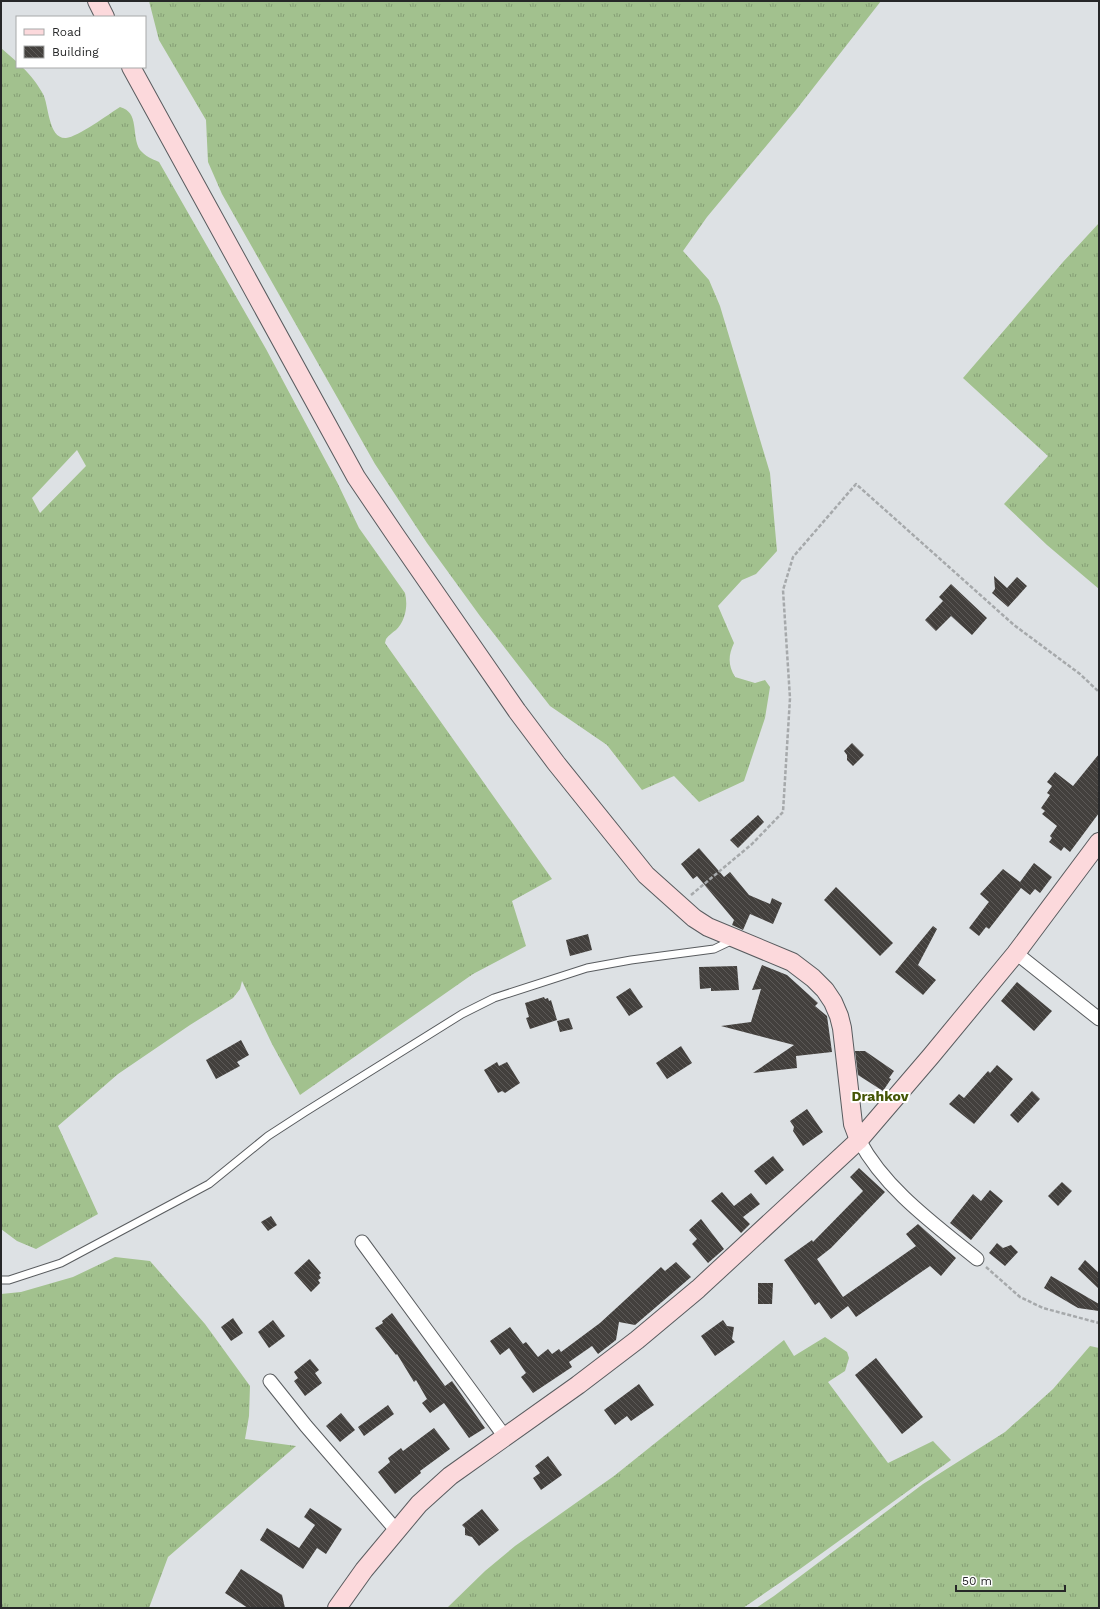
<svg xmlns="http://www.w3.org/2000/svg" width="1100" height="1609" viewBox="0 0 1100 1609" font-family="'Work Sans',sans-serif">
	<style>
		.grass { fill: url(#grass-tufts); fill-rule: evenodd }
		.building { fill: url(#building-back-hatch) }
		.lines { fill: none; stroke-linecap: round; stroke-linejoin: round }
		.lane-casing { stroke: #595c5f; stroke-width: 9 }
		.street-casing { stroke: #595c5f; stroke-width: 15 }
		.secondary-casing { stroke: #595c5f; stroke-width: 20 }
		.path { stroke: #a6a9ab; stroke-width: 2.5; stroke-dasharray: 4 2; stroke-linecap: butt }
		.lane { stroke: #fff; stroke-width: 7 }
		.street { stroke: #fff; stroke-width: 13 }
		.secondary { stroke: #fcd9dc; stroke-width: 18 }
		.labels { text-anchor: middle; stroke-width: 4; stroke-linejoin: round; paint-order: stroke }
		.quarter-label { font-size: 14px; font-weight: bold; fill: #445606; stroke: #fff }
	</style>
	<defs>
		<pattern id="grass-tufts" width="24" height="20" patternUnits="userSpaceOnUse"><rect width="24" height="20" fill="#a2c18e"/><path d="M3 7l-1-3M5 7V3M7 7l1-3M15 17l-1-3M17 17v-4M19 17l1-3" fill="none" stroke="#849d74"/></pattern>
		<pattern id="building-back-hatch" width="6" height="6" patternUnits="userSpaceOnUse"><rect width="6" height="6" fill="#43403d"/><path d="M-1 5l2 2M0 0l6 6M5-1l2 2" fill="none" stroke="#5c5957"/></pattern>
	</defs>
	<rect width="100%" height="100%" fill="#dde1e4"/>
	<g class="grass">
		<path d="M149,1H881L796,110L707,217L683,251L709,280L720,306L770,473L777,551L756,574L742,580L718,606L734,643C728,656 728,665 735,677L755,683L765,680L770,687L765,718L744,781L699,802L674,776L642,790L607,745L550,706L480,616L427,543L375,464L222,194L208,162L206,120L159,40Z"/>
		<path d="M1,48L17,62V67H22C30,74 38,85 43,94C49,105 48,139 66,138C78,137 109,114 120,107C140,112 131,136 140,150C145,156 152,159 159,162L266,349L337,482L359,528L405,593C408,605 406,620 396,630C392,633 389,635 386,639L385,643L552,879L512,901L526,946L473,974L300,1095L272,1044L242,981L240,989L233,998L190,1025L118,1074L58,1126L98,1214L36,1249L17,1241L1,1229ZM77,450L86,466L40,513L32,498Z"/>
		<path d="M1099,223V589L1047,545L1004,504L1048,456L963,378L1063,262Z"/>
		<path d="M115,1257L150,1261L205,1324L250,1386L249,1416L245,1439L296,1446L168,1557L149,1608H1V1294L21,1292L73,1277Z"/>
		<path d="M825,1337L847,1352L849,1358L845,1371L828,1382L888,1463L933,1441L951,1460L800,1569L743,1608H447L485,1571L515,1546L614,1476L784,1340L794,1356Z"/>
		<path d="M1090,1346L1099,1348V1608H756L774,1596L923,1484L1005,1432L1053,1389Z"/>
	</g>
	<g class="building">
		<path d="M994,576L1007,588L1017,577L1027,586L1008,607L992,593L995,589Z"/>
		<path d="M951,584L987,618L972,635L951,616L936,631L925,620L943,601L939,597Z"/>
		<path d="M852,743L864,755L853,766L847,760V755L844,751Z"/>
		<path d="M1099,754V813L1070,852L1064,847L1061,851L1049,842L1052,838L1050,836L1057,826L1042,814L1045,811L1041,808L1050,795L1047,793L1052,786L1047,782L1055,772L1073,786Z"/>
		<path d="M758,815L764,822L738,848L730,840Z"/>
		<path d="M699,848L724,877L730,872L749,895L770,904L772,898L782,903L773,924L750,914L743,930L732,925L734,920L697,876L693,879L681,864Z"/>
		<path d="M1034,863L1052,877L1040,893L1035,889L1030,895L1021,888L989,929L986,927L979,936L969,928L988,903L989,902L980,894L1003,869L1020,882Z"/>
		<path d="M836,887L893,943L880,956L824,900Z"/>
		<path d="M933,926L937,929L918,965L936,980L923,995L895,972Z"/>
		<path d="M588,934L592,950L570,956L566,940Z"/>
		<path d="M762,965L787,975L818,1003L815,1006L827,1016L832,1052L796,1056L797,1068L753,1073L794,1045L721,1026L751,1022L761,989L752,990Z"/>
		<path d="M737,966L739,990L711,991V988L700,989L699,967Z"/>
		<path d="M1017,982L1052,1011L1034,1031L1001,1001Z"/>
		<path d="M630,988L643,1007L629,1016L616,997Z"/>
		<path d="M544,997L545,999L548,998L549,1001L551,1000L557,1020L530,1029L526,1018L529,1017L525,1003Z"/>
		<path d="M569,1018L573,1029L560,1032L557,1021Z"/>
		<path d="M241,1040L249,1055L237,1062L240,1066L216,1079L206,1060Z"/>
		<path d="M681,1046L692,1063L667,1079L656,1063Z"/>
		<path d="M855,1051H865L894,1071L889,1078L891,1079L883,1091L858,1075Z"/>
		<path d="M497,1062L499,1066L507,1062L520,1083L505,1093L502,1091L498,1093L484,1070Z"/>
		<path d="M997,1065L1013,1079L974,1124L949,1104L959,1094L964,1098L988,1071L990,1073Z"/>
		<path d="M1032,1091L1040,1099L1018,1123L1010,1115Z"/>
		<path d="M807,1109L823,1132L803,1146L793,1131L794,1127L790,1121Z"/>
		<path d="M773,1156L784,1170L766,1185L754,1171Z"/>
		<path d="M859,1168L885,1192L831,1248L817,1259L843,1297L916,1246L906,1234L918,1224L956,1258L941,1276L930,1266L856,1317L848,1306L831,1319L819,1302L815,1305L784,1260L812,1240L813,1242L863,1191L850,1177Z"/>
		<path d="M1062,1182L1072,1191L1058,1206L1048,1196Z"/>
		<path d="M990,1190L1003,1201L971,1240L950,1223L973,1194L981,1201Z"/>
		<path d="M722,1192L734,1206L751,1193L760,1204L743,1217L750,1224L741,1233L711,1201Z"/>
		<path d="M271,1216L277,1225L268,1231L261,1222Z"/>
		<path d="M701,1219L724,1249L708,1263L692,1244L697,1239L689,1230Z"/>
		<path d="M997,1243L1003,1248L1011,1245L1018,1252L1005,1266L989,1253Z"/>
		<path d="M309,1259L321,1273L319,1275L321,1278L318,1280L320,1283L311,1292L294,1273Z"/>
		<path d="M1085,1260L1099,1273V1289L1078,1269Z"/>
		<path d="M676,1262L691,1277L635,1325L619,1322L616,1340L598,1354L592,1346L569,1362L572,1367L533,1393L521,1377L526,1373L509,1348L500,1355L490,1341L510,1327L523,1344L526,1342L538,1357L548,1349L552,1354L559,1349L561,1352L600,1323L661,1267L665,1271Z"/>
		<path d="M1051,1276L1099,1304V1311L1078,1308L1044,1288Z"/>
		<path d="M758,1283H773L772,1304H758Z"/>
		<path d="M392,1313L445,1386L452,1381L485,1428L469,1438L444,1403L430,1413L422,1403L427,1399L416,1380L414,1382L397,1354L396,1355L375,1328L383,1323L382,1321Z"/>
		<path d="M233,1318L243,1333L231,1341L221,1327Z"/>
		<path d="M273,1320L285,1336L269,1348L258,1332Z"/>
		<path d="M723,1320L727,1326L734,1327L732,1339L735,1342L715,1356L701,1336Z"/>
		<path d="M876,1358L923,1417L902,1434L855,1375Z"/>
		<path d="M310,1359L319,1370L315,1373L322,1383L305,1396L294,1381L298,1378L294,1372Z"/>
		<path d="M639,1384L654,1405L631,1421L627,1416L615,1425L604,1410Z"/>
		<path d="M388,1405L394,1414L364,1436L358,1427Z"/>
		<path d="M341,1413L355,1430L340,1442L326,1426Z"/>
		<path d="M434,1428L450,1449L420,1471L421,1473L395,1494L378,1472L390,1462L388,1458L401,1448L403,1451Z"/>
		<path d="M548,1456L562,1475L541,1490L533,1478L540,1473L535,1466Z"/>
		<path d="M310,1508L342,1529L326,1554L317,1548L303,1569L260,1540L267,1528L299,1548L315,1525L304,1517Z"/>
		<path d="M482,1509L499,1530L479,1546L472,1537L465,1535V1528L462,1525Z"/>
		<path d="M241,1569L282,1595L285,1608H248L225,1593Z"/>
	</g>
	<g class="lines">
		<defs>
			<path id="lane" d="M1,1280H9L61,1263L209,1184L268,1136L305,1112L462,1014L494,998L587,968L631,960L714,949L733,940"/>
			<g id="street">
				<path d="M1016,953L1099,1019"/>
				<path d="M859,1140C885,1189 934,1224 977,1259"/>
				<path d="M362,1242L505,1437"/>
				<path d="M270,1381L306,1426L396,1530"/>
			</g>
			<g id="secondary">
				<path d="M97,1L105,17"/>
				<path d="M131,67L356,477L396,536L517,711L556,763L646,875L694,918L708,927L792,962L813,978L825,990L833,1002L839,1016L842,1028L853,1124L859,1140"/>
				<path d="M337,1608L364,1570L419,1504L450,1476L578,1385L637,1340L698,1289L859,1140L931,1056L1016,953L1099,842"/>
			</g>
		</defs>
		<use href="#lane" class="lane-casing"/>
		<use href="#street" class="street-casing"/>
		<use href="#secondary" class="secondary-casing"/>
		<g class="path">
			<path d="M691,895L752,844L783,812L790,698L783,590L793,557L856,484L1014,625L1080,674L1099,692"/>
			<path d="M986,1267L1020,1297L1043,1308L1099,1323"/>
		</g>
		<use href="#lane" class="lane"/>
		<use href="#street" class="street"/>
		<use href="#secondary" class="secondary"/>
	</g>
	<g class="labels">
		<g class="quarter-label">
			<text x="880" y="1101">Drahkov</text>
		</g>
	</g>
	<rect width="1100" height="1609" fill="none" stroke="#262728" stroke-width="4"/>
	<rect x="16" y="16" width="130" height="52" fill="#ffffff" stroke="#a8a9a9"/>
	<rect x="24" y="29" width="20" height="6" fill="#fcd9dc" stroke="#a8a9a9"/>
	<text x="52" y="36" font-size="12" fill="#262728">Road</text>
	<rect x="24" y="46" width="20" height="12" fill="url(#building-back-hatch)" stroke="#a8a9a9"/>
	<text x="52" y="56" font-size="12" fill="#262728">Building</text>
	<path d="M956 1585v6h109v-6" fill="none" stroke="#262728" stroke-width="2"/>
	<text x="962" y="1585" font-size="12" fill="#262728" stroke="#ffffff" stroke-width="3" paint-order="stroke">50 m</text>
</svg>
